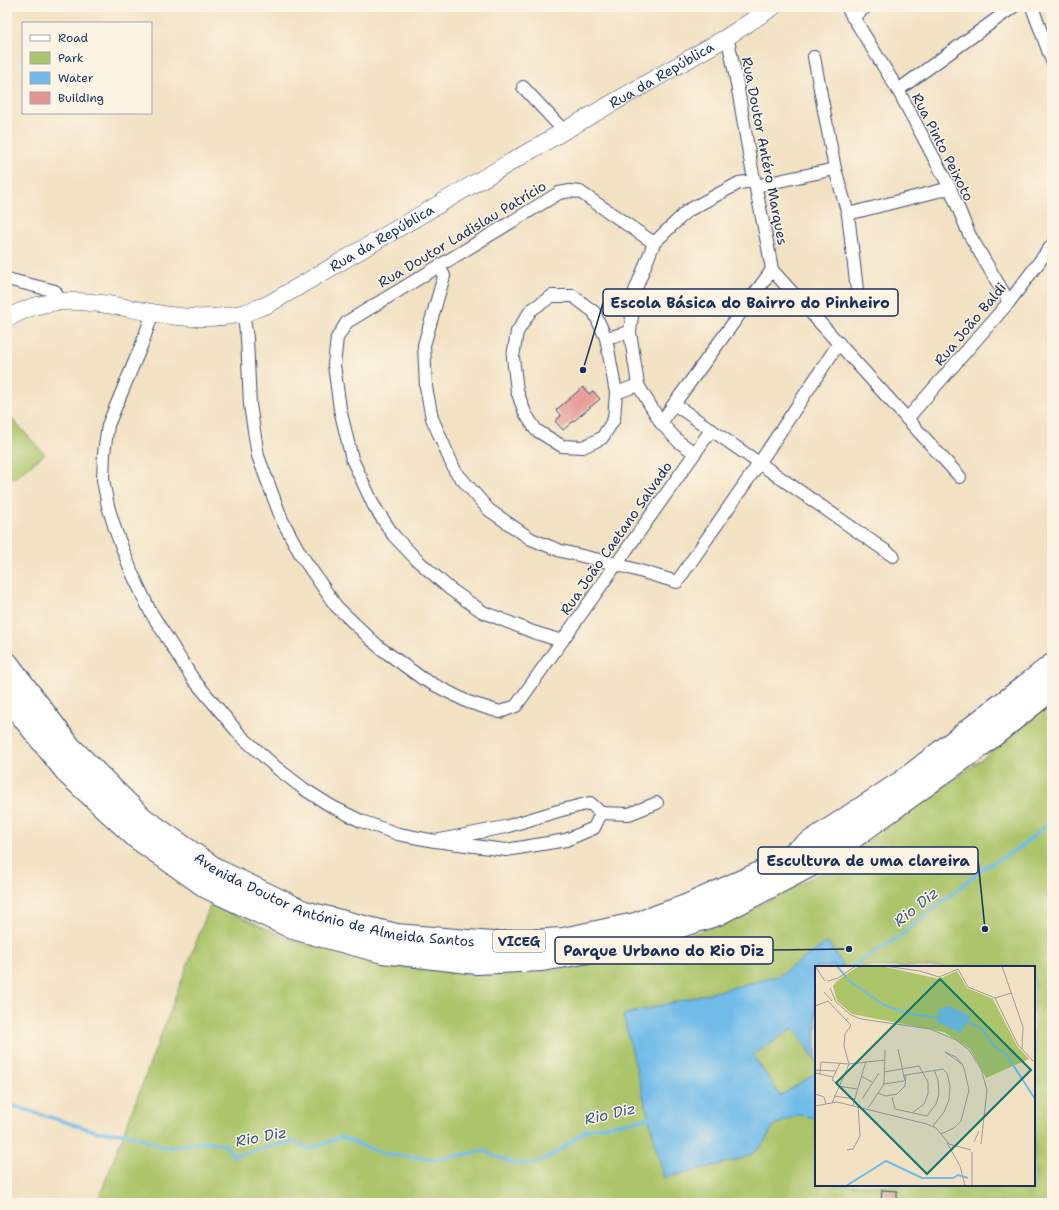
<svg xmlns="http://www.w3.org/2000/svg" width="1059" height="1210" viewBox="0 0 1059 1210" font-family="'Shantell Sans',sans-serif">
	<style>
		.green { fill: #acc46a; stroke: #647a64; fill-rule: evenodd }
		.water { fill: #71bbe9; stroke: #4675a4 }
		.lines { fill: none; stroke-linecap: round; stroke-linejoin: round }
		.stream { stroke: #71bbe9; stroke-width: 3.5 }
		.building { fill: #e49391 }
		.street-casing { stroke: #3b4a6d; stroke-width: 14 }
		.secondary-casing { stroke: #3b4a6d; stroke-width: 18 }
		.highway-casing { stroke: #3b4a6d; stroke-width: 24 }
		.street { stroke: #fff; stroke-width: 12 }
		.secondary { stroke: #fff; stroke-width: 17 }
		.highway { stroke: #fff; stroke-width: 22 }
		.labels { text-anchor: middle; stroke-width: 3; stroke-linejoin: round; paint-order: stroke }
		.shield { fill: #fcf5e5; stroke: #5e6a86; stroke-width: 1 }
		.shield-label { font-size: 13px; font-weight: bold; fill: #1b2f5e }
		.street-label { font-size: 14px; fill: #1b2f5e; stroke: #fcf5e5 }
		.water-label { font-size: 15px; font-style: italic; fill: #355988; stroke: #fcf5e5 }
		.inset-river { fill: none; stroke: #71bbe9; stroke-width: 2 }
		.inset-road { fill: none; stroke: #9c9a9b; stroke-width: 1 }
		.view { fill: #0f766e; fill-opacity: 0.15; stroke: #0f766e; stroke-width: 2 }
		.inset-edge { fill: none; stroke: #1b2f5e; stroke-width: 2 }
		.leader { fill: none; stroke: #1b2f5e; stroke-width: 1.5 }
		.callout-dot { fill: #1b2f5e; stroke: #fcf5e5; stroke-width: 1.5 }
		.callout { fill: #fcf5e5; stroke: #1b2f5e; stroke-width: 1.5 }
		.callout-label { font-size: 15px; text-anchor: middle; font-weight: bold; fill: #1b2f5e }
	</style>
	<rect width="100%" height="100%" fill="#fcf5e5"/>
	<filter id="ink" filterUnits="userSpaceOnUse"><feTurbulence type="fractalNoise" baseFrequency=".025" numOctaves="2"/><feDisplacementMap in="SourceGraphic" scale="8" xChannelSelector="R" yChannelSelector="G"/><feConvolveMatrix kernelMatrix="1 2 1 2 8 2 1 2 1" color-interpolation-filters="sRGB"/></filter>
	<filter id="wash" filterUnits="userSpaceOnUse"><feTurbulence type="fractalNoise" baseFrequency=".012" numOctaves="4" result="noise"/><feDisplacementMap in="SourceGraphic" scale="16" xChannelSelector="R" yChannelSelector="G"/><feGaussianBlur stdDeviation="0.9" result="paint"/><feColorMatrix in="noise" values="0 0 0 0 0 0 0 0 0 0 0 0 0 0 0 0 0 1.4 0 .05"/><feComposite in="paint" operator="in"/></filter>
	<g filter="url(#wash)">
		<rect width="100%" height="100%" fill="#f2e1c3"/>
		<g class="green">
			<path d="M7,415H8L45,454L13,479L7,472Z"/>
			<path d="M1052,703V1203H97L211,903L289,939L380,964L476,974L543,971L616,959L722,924L829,869L986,756ZM816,967H1034V1185H816Z"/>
		</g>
		<path class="water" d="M828,942L844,967H816V1061L794,1028L753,1055L780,1096L816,1073V1118L797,1115L774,1126L761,1147L752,1154L741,1159L664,1178L623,1015L778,976Z"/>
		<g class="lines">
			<g class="stream">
				<path d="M852,967L899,937L985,867L1021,847L1049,823L1052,822"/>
				<path d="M7,1104L98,1132L128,1133L166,1148L207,1141L226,1145L233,1156L267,1147L294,1142L309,1149L341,1137L368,1148L391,1155L436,1159L484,1151L514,1164H535L559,1151L586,1130L649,1118L651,1116"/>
			</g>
		</g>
		<g id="blocks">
			<g class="building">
				<path d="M583,387L589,394L593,391L600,399L563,430L555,421L561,416L556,410Z"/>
				<path d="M882,1190L897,1191V1203H881Z"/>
			</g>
		</g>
	</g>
	<g filter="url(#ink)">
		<use href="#blocks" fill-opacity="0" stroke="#3b4a6d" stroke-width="1"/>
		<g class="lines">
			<defs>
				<g id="street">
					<path d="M847,7L898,90L950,188L969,234L1009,302"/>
					<path d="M1032,7L1052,61"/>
					<path d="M852,17L866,7"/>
					<path d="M727,37C739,84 744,132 754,179C760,209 767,239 772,270"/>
					<path d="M814,57L835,169L848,214L859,307"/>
					<path d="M523,87L564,131"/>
					<path d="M898,90L1013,7"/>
					<path d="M755,186L835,169"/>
					<path d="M848,214L950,188"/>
					<path d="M439,266L444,276L424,345L426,387L432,418L455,471L489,510L531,539L561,551L616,564L677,582L760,462L839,343"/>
					<path d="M7,279L55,291L60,302"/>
					<path d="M552,296H573L594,312L606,338L616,393L614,419L602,438L583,447L562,446L536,430L525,413L517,391L513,357L517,332L531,310Z"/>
					<path d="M153,312L142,344L108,425L104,453L103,480L108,506L116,532L132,573L150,611L193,679L241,736L278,769L304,789L331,806L361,821L398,834L435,841L506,850L566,840L594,828L601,813L590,803L558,811L505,827L435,841"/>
					<path d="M243,313L247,338L250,405L258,456L282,520L301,555L336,606L379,647L423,679L468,702L500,712L516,706L695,453"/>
					<path d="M606,338L630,332"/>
					<path d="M616,393L638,385"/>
					<path d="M674,404L772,270L960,477"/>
					<path d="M907,419L1009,302L1052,245"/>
					<path d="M661,423L674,404L893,556"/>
					<path d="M711,430L695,453L679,442L661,423L638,385L630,332L635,291L654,243L687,211L739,183L754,181"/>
					<path d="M562,641L533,632L483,612L450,589L417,560L394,536L374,506L352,459L340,409L334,365L337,338L347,322L559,193L570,191L580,192L654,243"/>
					<path d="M601,813L629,814L657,803"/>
				</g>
				<g id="secondary">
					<path id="s1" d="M7,319C60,285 118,309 174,316C195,319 223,318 244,313C252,311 259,307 267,305L564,131L727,37L773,7"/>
				</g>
				<g id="highway">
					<path id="s2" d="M7,663L70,747L142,818L218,871L304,912L396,935L492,943L563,939L635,924L688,905L771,868L903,781L1052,665"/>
					<path d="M7,697L69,775L137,838L208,888L293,928L383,952L477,963L542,960L613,948L718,914L823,859L979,747L1052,689"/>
				</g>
			</defs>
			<use href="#street" class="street-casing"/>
			<use href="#secondary" class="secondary-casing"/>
			<use href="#highway" class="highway-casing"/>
			<use href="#street" class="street"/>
			<use href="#secondary" class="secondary"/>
			<use href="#highway" class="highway"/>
		</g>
	</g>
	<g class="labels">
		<rect class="shield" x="493" y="930" width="52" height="22" rx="3"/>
		<g class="shield-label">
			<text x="519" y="946">VICEG</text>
		</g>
		<g class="street-label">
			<text dy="5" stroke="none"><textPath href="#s1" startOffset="723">Rua da República</textPath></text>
			<text transform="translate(943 147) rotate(63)" y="5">Rua Pinto Peixoto</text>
			<text transform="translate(765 151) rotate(79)" y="5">Rua Doutor Antéro Marques</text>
			<text transform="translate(462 234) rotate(-31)" y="5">Rua Doutor Ladislau Patrício</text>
			<text dy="5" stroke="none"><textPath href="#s1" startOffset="399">Rua da República</textPath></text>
			<text transform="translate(970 324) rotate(-50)" y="5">Rua João Baldi</text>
			<text transform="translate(616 538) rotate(-55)" y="5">Rua João Caetano Salvado</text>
			<text dy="5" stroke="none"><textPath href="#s2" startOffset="420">Avenida Doutor António de Almeida Santos</textPath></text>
		</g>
		<g class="water-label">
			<text transform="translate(916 907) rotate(-39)" y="5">Rio Diz</text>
			<text transform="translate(610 1114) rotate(-13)" y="5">Rio Diz</text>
			<text transform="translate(261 1137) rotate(-11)" y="5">Rio Diz</text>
		</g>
	</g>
	<g transform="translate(815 966)">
		<rect width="220" height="220" fill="#f2e1c3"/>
		<path d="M44,0H66L124,13L142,5L152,22L178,33L202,80L214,93L171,112L155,83L129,66L37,48L22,35L18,20L23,14Z" fill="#acc46a"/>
		<path d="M134,40L156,50L146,67L122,56L124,43Z" fill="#71bbe9"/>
		<path class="inset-river" d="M22,0L32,12M33,14L69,39L92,47L124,52M152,56L166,62L180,81L191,88L220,133M31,220L71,195L107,212H138L143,209L153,212"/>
		<path class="inset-road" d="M0,0L10,15M69,0L105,5L124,11L143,3L153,21L180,32L203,79L218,95M187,0L208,61L207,83M13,15L23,12L41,0M15,22L21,36L36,49L46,53L115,63L141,74L154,84L166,103L172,124L166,178M9,26L17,35M180,32L196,27M0,40L13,35L31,54M33,52L31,54L36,59L30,68L29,80L34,98M83,83L90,115M70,84L69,118L89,115M0,104L21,105M69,106L104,100L113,116V128L109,138L97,147M0,107L18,111M5,108L6,96L34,98L70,94M91,109L128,103L132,107L135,120L134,134L129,146L118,160M46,110L57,116M24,118L17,114L25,97M23,120L42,123M63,127L71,130L82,128L90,120L91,109L88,110M0,128L9,131L11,138M19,130L40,133M77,131L80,143L112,150L121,138L124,128L123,114L119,104M47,133L64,107M17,137L34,98M38,139L51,95M0,140L22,136L112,158L121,162L134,178L156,184M53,142L69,118M126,168L139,162L146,155L154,124L149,102L147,98L141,91L130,86L147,98M159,176L164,165M132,177L145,200L150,220M32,184L38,183L45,170L43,140M157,220V186"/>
		<path class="view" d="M125,13L216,104L112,208L21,117Z"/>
		<rect width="220" height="220" class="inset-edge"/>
	</g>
	<path class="leader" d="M583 370L603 303M985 929L978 860M849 949L773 950"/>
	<g class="callout-dot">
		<circle cx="583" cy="370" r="4"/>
		<circle cx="985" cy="929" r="4"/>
		<circle cx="849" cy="949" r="4"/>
	</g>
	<g class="callout">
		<rect x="603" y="289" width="295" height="27" rx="4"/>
		<rect x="758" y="847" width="220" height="27" rx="4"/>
		<rect x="555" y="937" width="218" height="27" rx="4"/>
	</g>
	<g class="callout-label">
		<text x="750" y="308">Escola Básica do Bairro do Pinheiro</text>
		<text x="868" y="866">Escultura de uma clareira</text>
		<text x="664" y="956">Parque Urbano do Rio Diz</text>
	</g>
	<rect width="1059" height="1210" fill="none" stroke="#fcf5e5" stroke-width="24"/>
	<rect x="22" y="22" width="130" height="92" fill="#fcf5e5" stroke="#a2a6af"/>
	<rect x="30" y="35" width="20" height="6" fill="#ffffff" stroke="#a2a6af"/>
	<text x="58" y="42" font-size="12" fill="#1b2f5e">Road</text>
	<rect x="30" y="52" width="20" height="12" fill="#acc46a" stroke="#a2a6af"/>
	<text x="58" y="62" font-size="12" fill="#1b2f5e">Park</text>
	<rect x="30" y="72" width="20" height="12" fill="#71bbe9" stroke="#a2a6af"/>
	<text x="58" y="82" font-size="12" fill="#1b2f5e">Water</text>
	<rect x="30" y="92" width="20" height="12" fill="#e49391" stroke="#a2a6af"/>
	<text x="58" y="102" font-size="12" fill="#1b2f5e">Building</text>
</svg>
